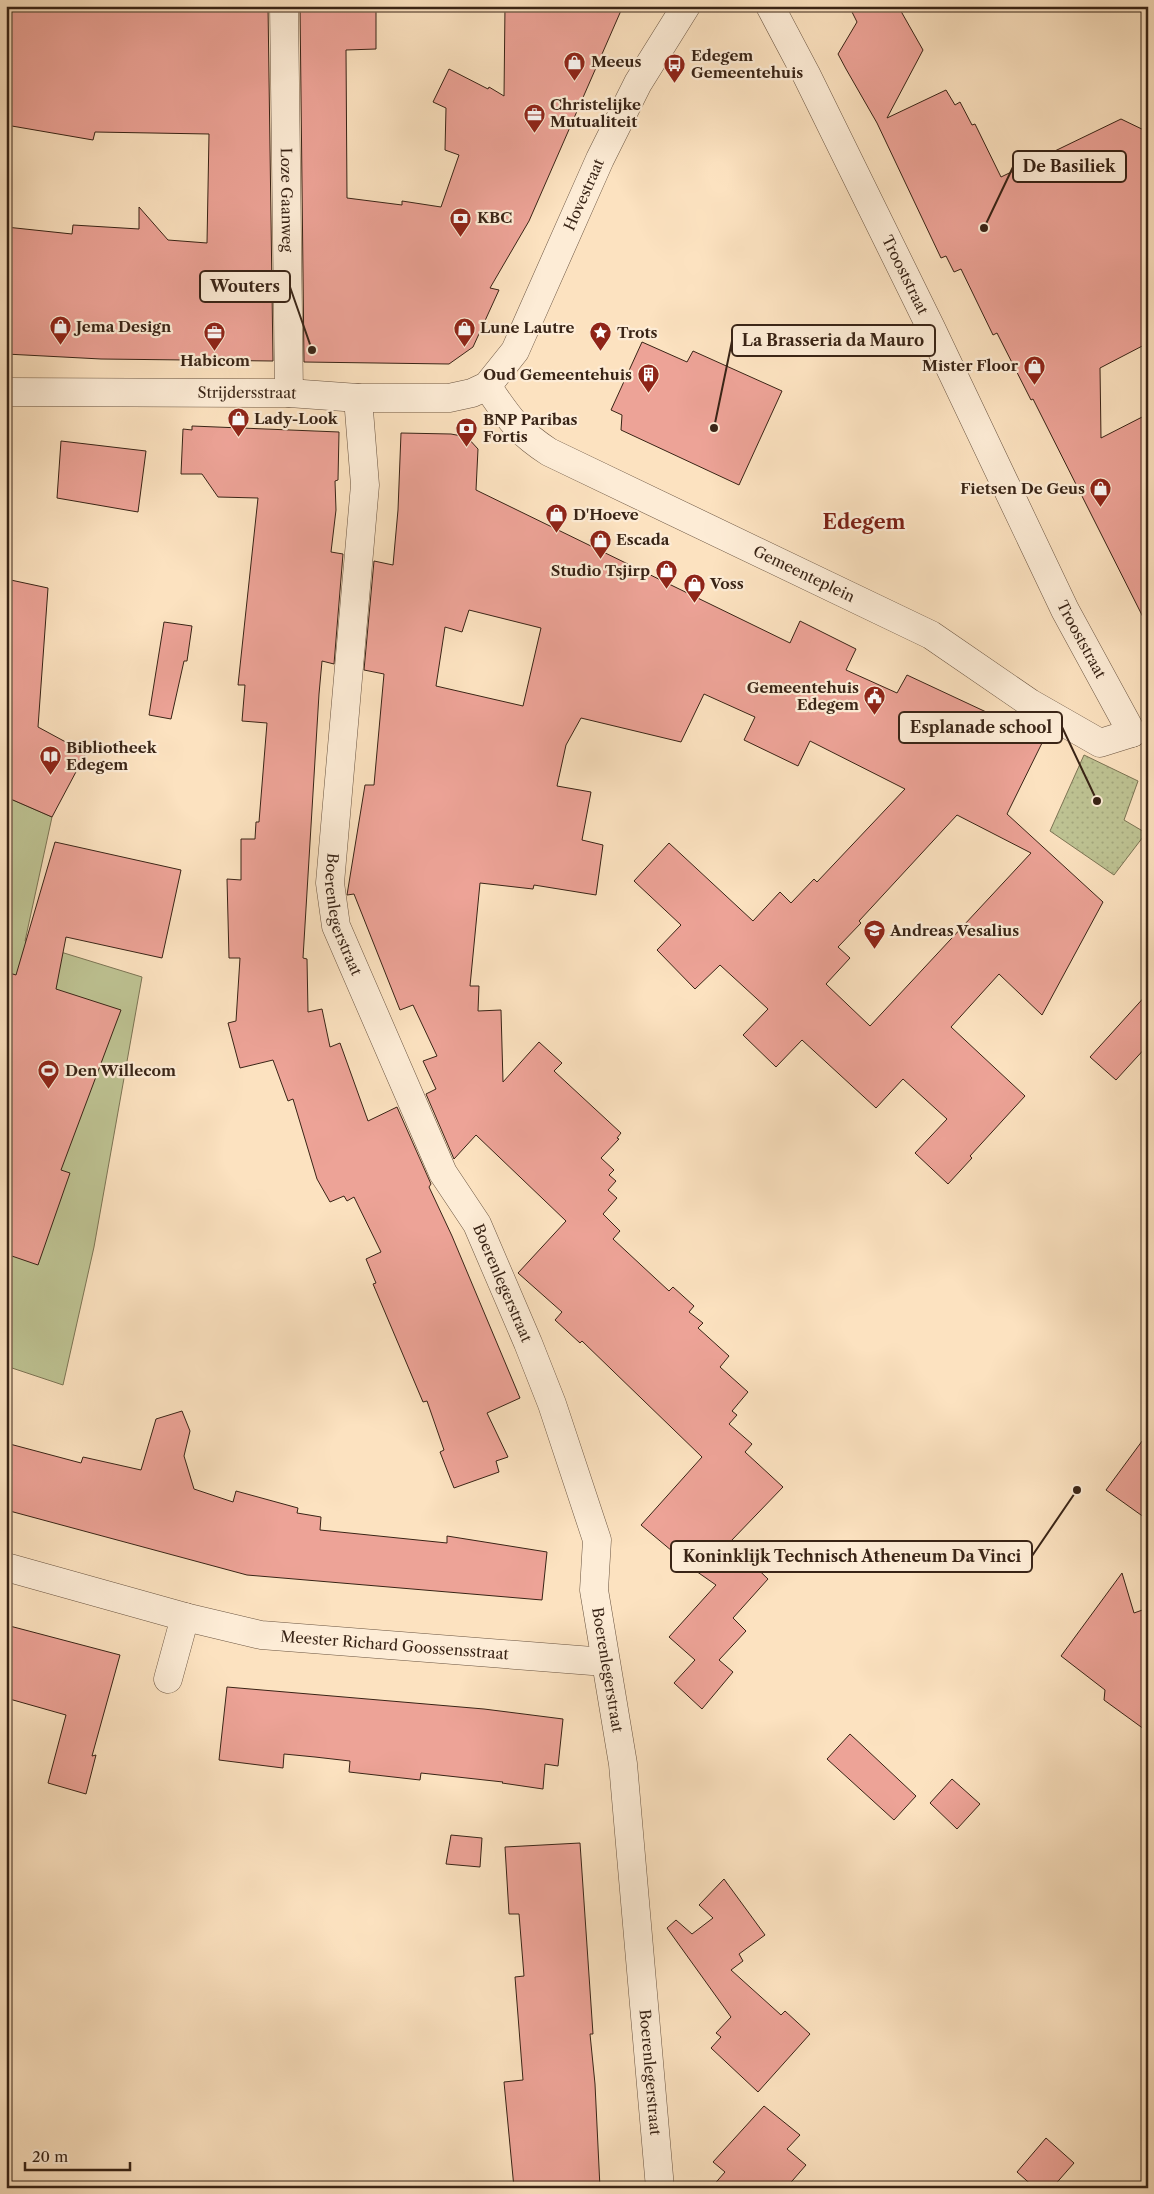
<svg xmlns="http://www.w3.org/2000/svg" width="1154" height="2194" viewBox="0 0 1154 2194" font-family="'Libre Caslon Text',serif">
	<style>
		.green { fill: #bec393; stroke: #7c7454 }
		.park { fill: url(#park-dots); stroke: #7c7454 }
		.building { fill: #eda397; stroke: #392416; fill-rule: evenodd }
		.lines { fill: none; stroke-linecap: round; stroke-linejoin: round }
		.minor-casing { stroke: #6a5440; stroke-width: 29 }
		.tertiary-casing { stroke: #6a5440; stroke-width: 29 }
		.minor { stroke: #fdecd6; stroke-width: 28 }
		.tertiary { stroke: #fdecd6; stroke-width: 28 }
		.labels { text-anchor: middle; stroke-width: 4.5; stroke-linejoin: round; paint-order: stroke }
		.poi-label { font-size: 15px; font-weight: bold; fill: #392416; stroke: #fdecd6; text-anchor: start }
		.street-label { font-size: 15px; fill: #392416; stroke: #fdecd6 }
		.district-label { font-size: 20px; font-weight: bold; fill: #7a1f14; stroke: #fdecd6 }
		.leader { fill: none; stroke: #392416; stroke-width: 2 }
		.callout-dot { fill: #392416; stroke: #fdecd6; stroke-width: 2 }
		.callout { fill: #fdecd6; stroke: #392416; stroke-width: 2 }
		.callout-label { font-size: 16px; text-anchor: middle; font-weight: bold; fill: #392416 }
	</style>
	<defs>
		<pattern id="park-dots" width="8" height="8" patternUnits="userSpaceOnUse" patternTransform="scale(1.25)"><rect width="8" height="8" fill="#bec393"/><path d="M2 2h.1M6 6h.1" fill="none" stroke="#a4a77e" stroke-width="1.8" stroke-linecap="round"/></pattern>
	</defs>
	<rect width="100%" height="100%" fill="#fce2c0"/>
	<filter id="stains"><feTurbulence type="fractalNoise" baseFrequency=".004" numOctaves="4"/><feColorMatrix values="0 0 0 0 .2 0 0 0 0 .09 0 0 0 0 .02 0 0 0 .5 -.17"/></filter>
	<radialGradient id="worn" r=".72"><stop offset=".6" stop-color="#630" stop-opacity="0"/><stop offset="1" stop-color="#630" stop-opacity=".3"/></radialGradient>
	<path class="green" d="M6,797L52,817L25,941L142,977L94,1247L63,1385L6,1366Z"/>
	<path class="park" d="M1084,755L1138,781L1124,820L1146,833L1114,875L1050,831Z"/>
	<g class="building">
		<path d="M6,6H268L273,361L101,359L6,354V227L72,234L73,225L139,229V207L168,240L207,243L209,134L95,132L93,140L6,125Z"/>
		<path d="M300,6H376V49L346,50L347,198L402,205V201L441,207L459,155L445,150L446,108L433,102L449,69L488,89L489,87L504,96L505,6H623L529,221L490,288L499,290L473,347L449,364L304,362Z"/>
		<path d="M849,6H898L923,50L887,118L946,90L955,105L960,102L972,125L975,124L1001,177L1121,119L1148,132V343L1100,368L1101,438L1148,414V627L1033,399L1031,400L997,333L993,335L961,269L954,272L946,256L941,258L877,123L846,69L838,54L857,22Z"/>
		<path d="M642,342L687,362L693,351L782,391L739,485L621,430L622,415L611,410Z"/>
		<path d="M192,426L339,432L338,480L335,481L336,510L331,552L343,554L334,664L322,661L319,694L303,958L307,959L308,1012L322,1009L330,1047L340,1043L368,1121L397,1107L431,1184L429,1187L452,1236L520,1398L487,1413L508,1457L496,1461L499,1472L454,1488L440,1452L444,1450L427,1401L423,1402L373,1284L376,1283L366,1259L381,1252L354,1197L347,1201L344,1196L330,1202L317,1179L293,1099L288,1101L273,1060L240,1068L228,1023L236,1021L240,958H229L227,879L241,880V839H255L256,822H259L267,723L242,721L245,685H238L258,498L218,497L202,474H181L183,429L192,430Z"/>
		<path d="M401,433L451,434L467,437L478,449L476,490L790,643L800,621L856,649L846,670L897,693L907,675L1044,739L1007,814L1103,902L1042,1015L999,974L951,1027L1025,1096L970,1156L972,1158L948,1184L915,1153L947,1119L903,1079L876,1108L802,1040L776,1067L743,1035L768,1009L720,965L695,989L657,950L681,925L634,881L669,843L753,921L780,892L791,903L814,879L817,882L905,789L810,741L798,766L744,740L755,717L704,694L681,742L581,718L566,745L557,786L591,792L582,840L603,845L596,895L534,885L533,889L480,883L470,986H479L478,1011L501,1010L503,1082L539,1042L562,1063L554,1071L621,1133L617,1138L619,1139L601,1158L614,1170L609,1175L616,1181L608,1190L617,1198L603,1214L620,1231L613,1239L669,1291L673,1287L694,1306L689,1312L703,1323L698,1328L729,1356L720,1367L748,1392L732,1411L737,1415L729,1424L752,1444L745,1452L783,1487L731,1541L745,1554L743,1555L768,1579L733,1618L746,1631L719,1660L733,1672L702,1709L674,1683L695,1660L669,1637L716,1585L683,1562L674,1561L672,1551L641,1525L702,1457L582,1341L580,1343L555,1320L562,1312L518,1273L566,1221L476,1135L454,1159L426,1094L436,1089L423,1061L437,1056L413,1005L400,1010L354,894L347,895L365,785H374L384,674L364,670L374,561L393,565L398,510ZM469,610L541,628L523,706L436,686L445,627L462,632ZM957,815L1031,853L870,1026L826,984L850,958L838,947L861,923L859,921Z"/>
		<path d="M61,441L146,451L138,512L57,498Z"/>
		<path d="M6,579L48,588L38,727L86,753L52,817L6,797Z"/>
		<path d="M164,622L192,626L187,661H184L171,719L149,715Z"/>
		<path d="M55,842L181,870L162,958L66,937L56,989L121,1010L61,1170L70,1173L38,1265L6,1254V972L16,975Z"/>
		<path d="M1148,993V1045L1116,1080L1090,1057Z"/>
		<path d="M182,1411L190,1431L184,1456L194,1489L233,1502L236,1491L298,1508L297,1513L321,1517L320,1530L447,1543V1536L547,1552L542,1600L247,1575L6,1510V1443L81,1463L83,1457L141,1470L156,1419Z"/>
		<path d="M1148,1433V1520L1106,1490Z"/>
		<path d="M1122,1573L1134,1613L1148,1608V1732L1104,1700L1105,1690L1061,1656Z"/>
		<path d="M6,1625L120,1655L92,1756L96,1755L86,1794L48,1783L66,1715L6,1698Z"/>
		<path d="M227,1687L484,1709L563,1719L558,1766L545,1764L543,1789L502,1783L503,1782L421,1773L420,1780L349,1772L350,1761L315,1757L284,1754L283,1768L219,1760Z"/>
		<path d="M850,1734L916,1796L894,1820L827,1759Z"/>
		<path d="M952,1779L980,1804L957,1829L930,1803Z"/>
		<path d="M451,1835L482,1838L480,1867L446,1864Z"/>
		<path d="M580,1843L593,2034H590L595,2084L600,2188H514L504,2082L523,2080L515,1977L524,1976L519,1914H509L505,1847Z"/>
		<path d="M724,1879L765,1935L739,1954L743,1961L731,1970L781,2015L785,2011L810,2034L758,2092L711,2048L721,2037L716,2033L731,2017L667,1928L676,1920L692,1934L713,1918L699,1905Z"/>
		<path d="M764,2106L800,2135L787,2149L806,2165L786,2188H711L725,2172L713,2162Z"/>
		<path d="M1046,2138L1074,2163L1052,2188H1035L1017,2172Z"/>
	</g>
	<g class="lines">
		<defs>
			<g id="minor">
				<path id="s1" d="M284,6L289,393"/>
				<path id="s2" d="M770,6L806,74L931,328L1065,610L1132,733"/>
				<path id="s3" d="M487,386C508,417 517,431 549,452L931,635L1030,703L1100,743L1132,733"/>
				<path id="s4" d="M358,398L365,485L330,883L336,926L443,1173L477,1224L528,1343L552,1404L597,1540L594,1590L623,1764L660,2188"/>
				<path id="s5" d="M6,1567L185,1617L261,1635L605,1662"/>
				<path d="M168,1679L185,1617"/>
			</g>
			<g id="tertiary">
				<path id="s6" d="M6,392L289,393L358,398H449L472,393L487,386L515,351L600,159L638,83L686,6"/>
			</g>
		</defs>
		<use href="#minor" class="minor-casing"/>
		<use href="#tertiary" class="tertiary-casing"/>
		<use href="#minor" class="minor"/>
		<use href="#tertiary" class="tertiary"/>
	</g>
	<defs>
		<symbol id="shop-pin" viewBox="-11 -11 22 30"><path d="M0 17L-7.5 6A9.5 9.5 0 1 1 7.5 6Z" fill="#8f2418" stroke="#fdecd6"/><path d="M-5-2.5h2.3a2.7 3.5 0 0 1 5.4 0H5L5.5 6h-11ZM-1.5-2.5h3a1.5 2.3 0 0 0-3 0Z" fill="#fff"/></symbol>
		<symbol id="bus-pin" viewBox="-11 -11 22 30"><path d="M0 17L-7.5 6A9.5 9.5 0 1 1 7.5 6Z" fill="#8f2418" stroke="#fdecd6"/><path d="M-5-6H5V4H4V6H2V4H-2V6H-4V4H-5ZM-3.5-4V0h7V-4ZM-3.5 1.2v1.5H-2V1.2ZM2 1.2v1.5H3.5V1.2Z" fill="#fff"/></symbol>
		<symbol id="office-pin" viewBox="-11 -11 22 30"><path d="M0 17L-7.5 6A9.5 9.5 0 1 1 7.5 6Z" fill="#8f2418" stroke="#fdecd6"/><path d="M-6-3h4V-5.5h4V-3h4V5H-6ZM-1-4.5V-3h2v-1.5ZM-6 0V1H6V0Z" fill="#fff"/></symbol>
		<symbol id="bank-pin" viewBox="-11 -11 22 30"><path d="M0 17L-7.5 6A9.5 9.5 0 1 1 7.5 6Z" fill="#8f2418" stroke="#fdecd6"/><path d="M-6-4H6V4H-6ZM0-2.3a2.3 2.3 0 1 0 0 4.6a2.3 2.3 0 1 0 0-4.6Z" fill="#fff"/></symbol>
		<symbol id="sight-pin" viewBox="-11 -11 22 30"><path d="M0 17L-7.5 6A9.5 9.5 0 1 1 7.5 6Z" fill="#8f2418" stroke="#fdecd6"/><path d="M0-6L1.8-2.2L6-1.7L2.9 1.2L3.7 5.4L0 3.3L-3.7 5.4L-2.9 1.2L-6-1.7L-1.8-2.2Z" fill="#fff"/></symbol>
		<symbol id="building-pin" viewBox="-11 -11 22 30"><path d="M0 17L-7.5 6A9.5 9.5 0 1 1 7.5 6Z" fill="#8f2418" stroke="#fdecd6"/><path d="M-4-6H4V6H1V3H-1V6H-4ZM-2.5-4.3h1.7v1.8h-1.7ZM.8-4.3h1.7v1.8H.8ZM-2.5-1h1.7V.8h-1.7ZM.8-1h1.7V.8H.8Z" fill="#fff"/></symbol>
		<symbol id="civic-pin" viewBox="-11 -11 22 30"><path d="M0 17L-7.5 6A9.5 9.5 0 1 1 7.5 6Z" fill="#8f2418" stroke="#fdecd6"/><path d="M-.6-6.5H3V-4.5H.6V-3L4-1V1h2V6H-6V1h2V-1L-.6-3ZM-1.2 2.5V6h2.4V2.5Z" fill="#fff"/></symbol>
		<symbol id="library-pin" viewBox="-11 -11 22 30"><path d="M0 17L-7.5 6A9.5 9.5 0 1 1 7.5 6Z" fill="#8f2418" stroke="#fdecd6"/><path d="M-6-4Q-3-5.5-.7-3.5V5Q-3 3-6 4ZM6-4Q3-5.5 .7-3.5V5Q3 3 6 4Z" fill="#fff"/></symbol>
		<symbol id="school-pin" viewBox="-11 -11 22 30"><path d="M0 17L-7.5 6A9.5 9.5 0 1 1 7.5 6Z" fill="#8f2418" stroke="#fdecd6"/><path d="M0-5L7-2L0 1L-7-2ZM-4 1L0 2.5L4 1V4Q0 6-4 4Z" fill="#fff"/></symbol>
		<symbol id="stadium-pin" viewBox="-11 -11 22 30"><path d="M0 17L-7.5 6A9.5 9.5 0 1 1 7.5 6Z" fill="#8f2418" stroke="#fdecd6"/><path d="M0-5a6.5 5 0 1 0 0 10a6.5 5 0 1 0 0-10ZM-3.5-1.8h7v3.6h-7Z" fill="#fff"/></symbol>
	</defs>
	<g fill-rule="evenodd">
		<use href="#shop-pin" x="562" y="50" width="25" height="34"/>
		<use href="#bus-pin" x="662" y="52" width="25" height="34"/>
		<use href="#office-pin" x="522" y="102" width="25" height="34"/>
		<use href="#bank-pin" x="448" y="206" width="25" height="34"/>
		<use href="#shop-pin" x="48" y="314" width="25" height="34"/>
		<use href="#shop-pin" x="452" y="316" width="25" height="34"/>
		<use href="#office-pin" x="202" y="320" width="25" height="34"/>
		<use href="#sight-pin" x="588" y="320" width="25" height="34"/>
		<use href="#shop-pin" x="1022" y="354" width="25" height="34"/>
		<use href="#building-pin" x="636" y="362" width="25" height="34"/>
		<use href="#shop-pin" x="226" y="406" width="25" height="34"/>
		<use href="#bank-pin" x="454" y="416" width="25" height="34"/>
		<use href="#shop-pin" x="1088" y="476" width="25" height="34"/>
		<use href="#shop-pin" x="544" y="502" width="25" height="34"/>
		<use href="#shop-pin" x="588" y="528" width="25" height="34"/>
		<use href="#shop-pin" x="654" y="558" width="25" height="34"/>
		<use href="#shop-pin" x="682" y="572" width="25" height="34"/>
		<use href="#civic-pin" x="862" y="684" width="25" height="34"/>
		<use href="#library-pin" x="38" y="744" width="25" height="34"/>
		<use href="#school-pin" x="862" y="918" width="25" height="34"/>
		<use href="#stadium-pin" x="36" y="1058" width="25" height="34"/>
	</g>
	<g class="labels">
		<g class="poi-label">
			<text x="691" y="61">Edegem<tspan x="691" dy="17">Gemeentehuis</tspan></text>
			<text x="591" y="67">Meeus</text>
			<text x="550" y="110">Christelijke<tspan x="550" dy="17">Mutualiteit</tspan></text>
			<text x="477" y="223">KBC</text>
			<text x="76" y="332">Jema Design</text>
			<text x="480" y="333">Lune Lautre</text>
			<text x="617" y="338">Trots</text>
			<text x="215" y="366" text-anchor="middle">Habicom</text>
			<text x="1018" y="371" text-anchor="end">Mister Floor</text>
			<text x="632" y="380" text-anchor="end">Oud Gemeentehuis</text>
			<text x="254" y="424">Lady-Look</text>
			<text x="483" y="425">BNP Paribas<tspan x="483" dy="17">Fortis</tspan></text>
			<text x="1085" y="494" text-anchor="end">Fietsen De Geus</text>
			<text x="573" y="520">D'Hoeve</text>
			<text x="616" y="545">Escada</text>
			<text x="650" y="576" text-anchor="end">Studio Tsjirp</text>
			<text x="710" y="589">Voss</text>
			<text x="859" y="693" text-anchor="end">Gemeentehuis<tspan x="859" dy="17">Edegem</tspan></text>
			<text x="66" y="753">Bibliotheek<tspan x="66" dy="17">Edegem</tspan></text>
			<text x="890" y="936">Andreas Vesalius</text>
			<text x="65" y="1076">Den Willecom</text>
		</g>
		<g class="street-label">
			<text dy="5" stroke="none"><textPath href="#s6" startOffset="699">Hovestraat</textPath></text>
			<text dy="5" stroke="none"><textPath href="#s1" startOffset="194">Loze Gaanweg</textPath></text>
			<text dy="5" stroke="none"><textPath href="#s2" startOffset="301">Trooststraat</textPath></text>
			<text dy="5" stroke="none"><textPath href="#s6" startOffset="241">Strijdersstraat</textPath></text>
			<text dy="5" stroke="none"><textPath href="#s3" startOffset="374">Gemeenteplein</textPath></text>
			<text dy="5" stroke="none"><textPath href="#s2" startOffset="706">Trooststraat</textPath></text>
			<text dy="5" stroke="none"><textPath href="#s4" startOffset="520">Boerenlegerstraat</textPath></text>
			<text dy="5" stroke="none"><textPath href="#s4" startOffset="925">Boerenlegerstraat</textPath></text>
			<text dy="5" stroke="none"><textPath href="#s5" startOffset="398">Meester Richard Goossensstraat</textPath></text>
			<text dy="5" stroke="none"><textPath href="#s4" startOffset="1330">Boerenlegerstraat</textPath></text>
			<text dy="5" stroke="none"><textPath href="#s4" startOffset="1735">Boerenlegerstraat</textPath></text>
		</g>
		<g class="district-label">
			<text x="864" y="529">Edegem</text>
		</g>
	</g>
	<path class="leader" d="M984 228L1013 167M312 350L290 287M714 428L732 341M1097 801L1062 727M1077 1490L1032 1556"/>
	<g class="callout-dot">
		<circle cx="984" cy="228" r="5"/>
		<circle cx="312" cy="350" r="5"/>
		<circle cx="714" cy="428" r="5"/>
		<circle cx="1097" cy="801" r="5"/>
		<circle cx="1077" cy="1490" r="5"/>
	</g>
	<g class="callout">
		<rect x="1013" y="151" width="113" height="31" rx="5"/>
		<rect x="200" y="271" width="90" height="31" rx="5"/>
		<rect x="732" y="325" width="203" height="31" rx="5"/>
		<rect x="899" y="712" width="163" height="31" rx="5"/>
		<rect x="671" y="1541" width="361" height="31" rx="5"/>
	</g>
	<g class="callout-label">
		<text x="1069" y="172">De Basiliek</text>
		<text x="245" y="292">Wouters</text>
		<text x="833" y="346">La Brasseria da Mauro</text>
		<text x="981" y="733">Esplanade school</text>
		<text x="852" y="1562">Koninklijk Technisch Atheneum Da Vinci</text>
	</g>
	<rect width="1154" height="2194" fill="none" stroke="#fce2c0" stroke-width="25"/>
	<rect x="8" y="8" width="1139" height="2179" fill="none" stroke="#392416" stroke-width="2.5"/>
	<rect x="12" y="12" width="1129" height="2169" fill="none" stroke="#392416"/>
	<path d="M25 2162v8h105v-8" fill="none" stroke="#392416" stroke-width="2.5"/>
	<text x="32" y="2162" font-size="15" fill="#392416" stroke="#fdecd6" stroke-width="4" paint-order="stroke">20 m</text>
	<rect width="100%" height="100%" filter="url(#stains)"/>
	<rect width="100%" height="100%" fill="url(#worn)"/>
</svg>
